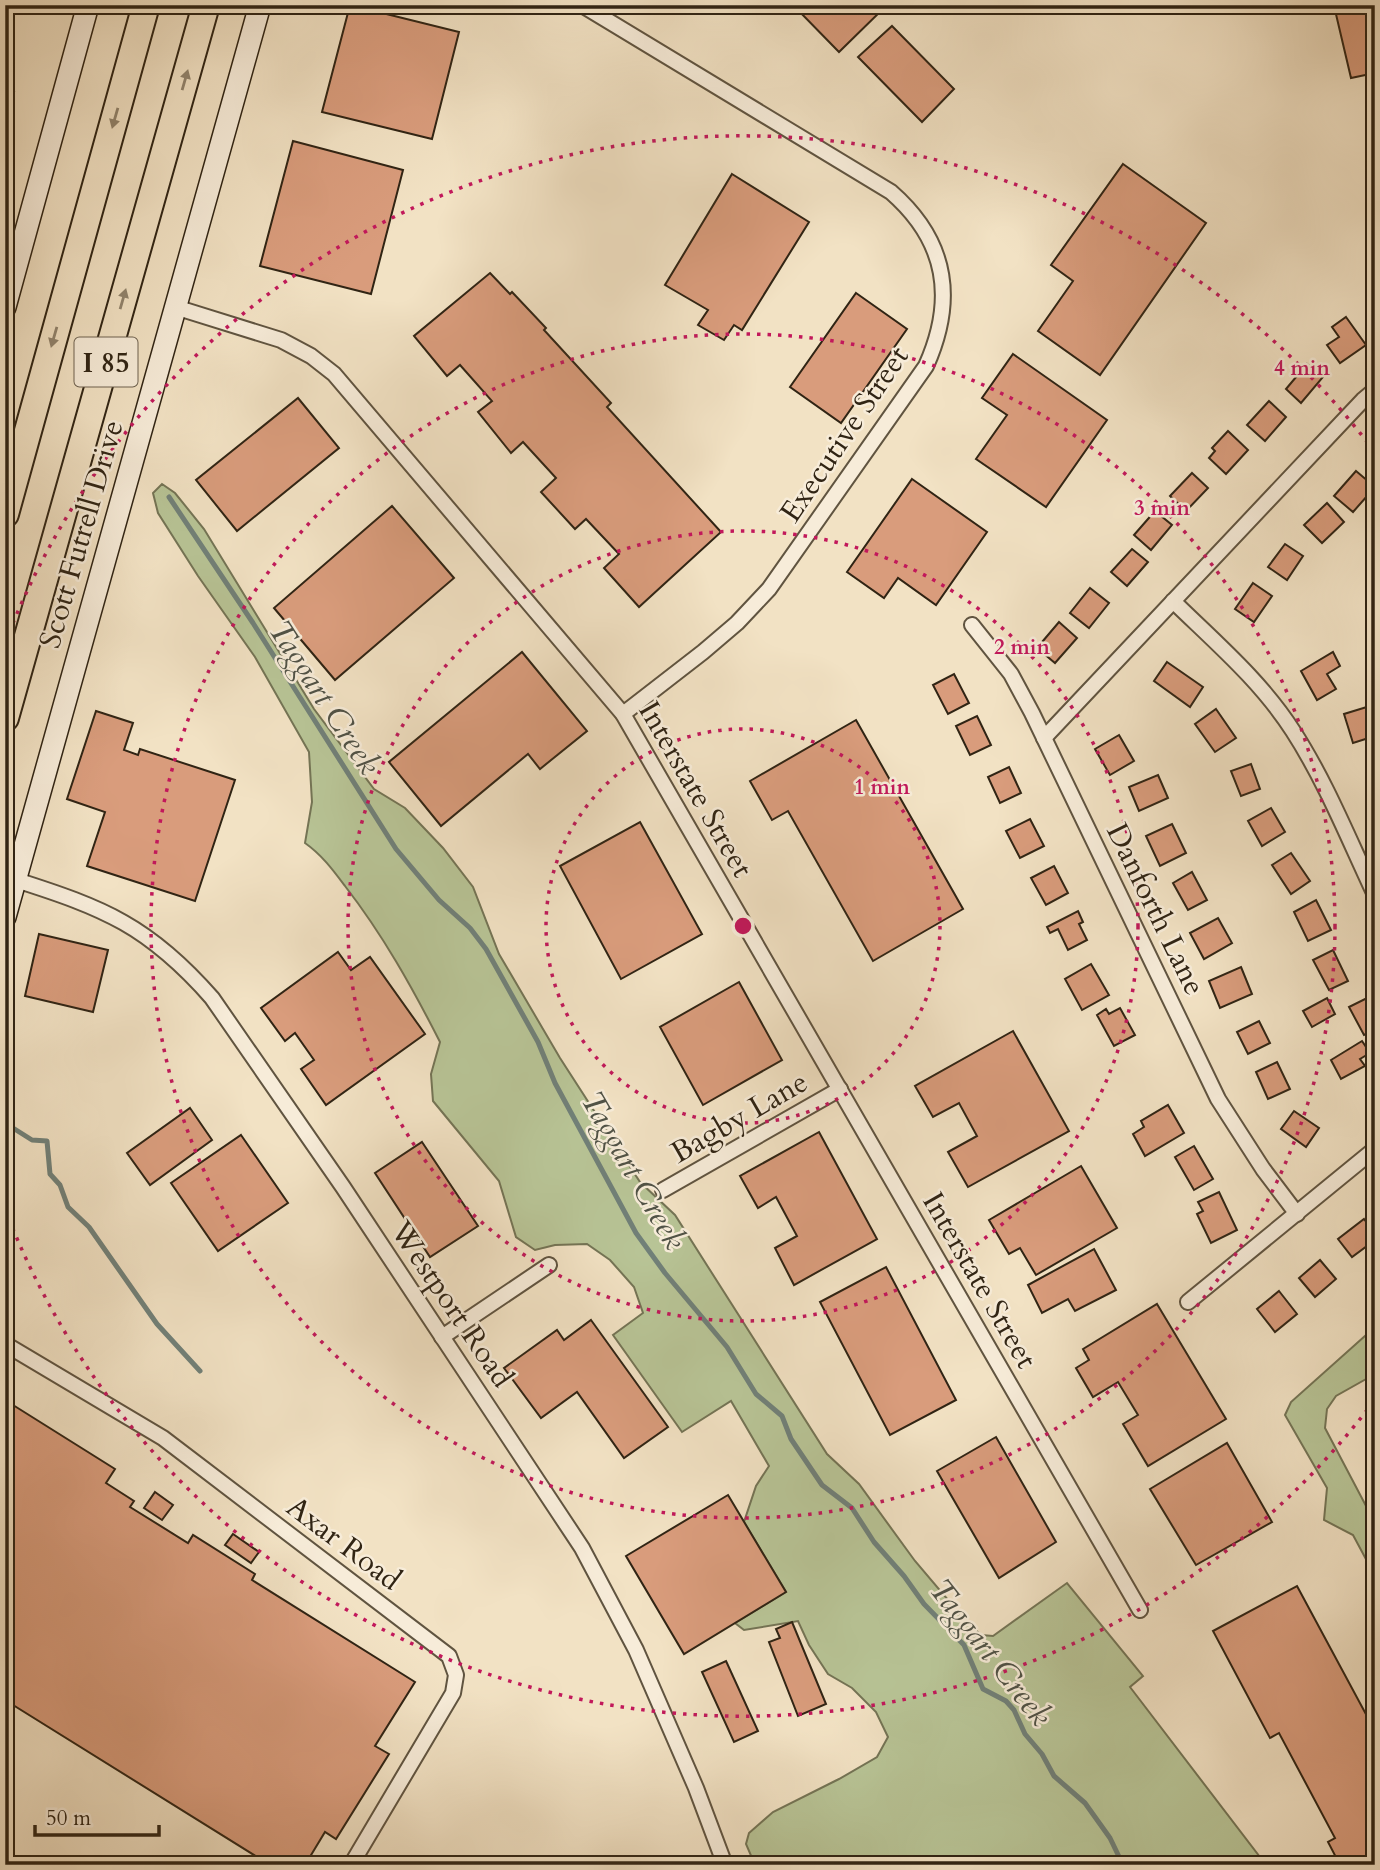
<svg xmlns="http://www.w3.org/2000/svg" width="1380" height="1870" viewBox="0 0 1380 1870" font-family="Cardo,serif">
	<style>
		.green { fill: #b8c496; stroke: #747455; stroke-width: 2 }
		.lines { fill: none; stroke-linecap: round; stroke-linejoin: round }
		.stream { stroke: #718078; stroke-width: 5 }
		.building { fill: #d99c7c; stroke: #302414; stroke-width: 2 }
		.street-casing { stroke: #605440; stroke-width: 18 }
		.secondary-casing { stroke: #302414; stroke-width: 24 }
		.highway-casing { stroke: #302414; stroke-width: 30 }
		.street { stroke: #f7ecd9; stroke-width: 14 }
		.secondary { stroke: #f7ecd9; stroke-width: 21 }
		.highway { stroke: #f2e2c4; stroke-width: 26 }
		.oneway { fill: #91836c }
		.ring { fill: none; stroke: #c2185b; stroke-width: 3.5; stroke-dasharray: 3.5 7 }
		.labels { text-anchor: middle; stroke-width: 5; stroke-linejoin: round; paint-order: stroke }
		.shield { fill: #f7ecd9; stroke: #6c604f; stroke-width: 2 }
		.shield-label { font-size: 28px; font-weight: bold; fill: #302414 }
		.street-label { font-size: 30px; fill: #302414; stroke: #f7ecd9 }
		.water-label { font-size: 32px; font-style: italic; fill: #505246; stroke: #f7ecd9 }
		.centre { fill: #c2185b; stroke: #f7ecd9; stroke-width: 3.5 }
		.ring-label { font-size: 21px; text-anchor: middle; font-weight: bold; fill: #c2185b; stroke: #f7ecd9; stroke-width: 5; stroke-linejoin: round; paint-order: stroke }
	</style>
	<rect width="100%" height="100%" fill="#f2e2c4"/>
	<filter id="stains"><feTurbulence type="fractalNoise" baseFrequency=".00286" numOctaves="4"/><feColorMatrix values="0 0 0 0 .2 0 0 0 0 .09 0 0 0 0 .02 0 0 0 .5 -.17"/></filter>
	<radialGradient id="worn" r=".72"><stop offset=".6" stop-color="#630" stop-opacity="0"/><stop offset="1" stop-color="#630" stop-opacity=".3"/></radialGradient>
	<g class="green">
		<path d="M162,484L175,493L204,529L314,709L374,789L405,808L443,848L473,887L499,954L560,1058L640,1182L675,1215L827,1454L859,1484L915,1561L965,1620L981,1635L993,1636L1067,1583L1143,1676L1130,1687L1266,1865H755L746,1844L749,1833L773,1812L839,1779L877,1757L888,1737L876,1712L852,1688L828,1674L809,1645L798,1621L744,1630L735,1623L786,1592L744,1522L756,1486L769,1466L731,1401L682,1432L613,1335L643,1313L634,1287L610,1260L587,1244L555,1245L535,1250L516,1237L499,1181L433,1101L431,1074L440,1042C412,987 383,935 345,886C333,870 322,855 305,843L312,802L309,752L255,657L198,576L158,513L153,493Z"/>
		<path d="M1375,1327V1374L1336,1396L1327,1409L1325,1428L1375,1523V1576L1353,1535L1324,1520L1327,1488L1285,1415L1291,1402Z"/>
	</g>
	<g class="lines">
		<g class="stream">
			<path d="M169,497L253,623L396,849L439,900L470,928L486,949L538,1042L555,1083L636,1233L665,1273L727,1347L756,1394L782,1416L791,1439L822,1485L852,1508L874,1542L904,1576L924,1604L964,1645L983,1689L1006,1701L1014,1710L1025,1734L1042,1754L1054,1776L1085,1803L1110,1838L1123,1865"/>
			<path d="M5,1123L32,1140L47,1141L50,1174L60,1185L68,1207L89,1227L157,1324L200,1371"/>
		</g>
	</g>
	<g class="building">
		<path d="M350,5L459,32L432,139L322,112Z"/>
		<path d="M793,5H887L839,52Z"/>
		<path d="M1357,5H1369L1375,31V73L1351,78L1335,10Z"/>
		<path d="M892,26L954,89L922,122L858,57Z"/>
		<path d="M5,89L14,92L5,123Z"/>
		<path d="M293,141L403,170L371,294L260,266Z"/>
		<path d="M1123,164L1206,223L1100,375L1038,331L1073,281L1051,265Z"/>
		<path d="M732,174L809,222L742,330L734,325L724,340L698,325L708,310L665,285Z"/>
		<path d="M490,273L510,294L512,292L546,328L544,330L611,403L607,407L721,532L639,607L604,568L619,554L586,519L575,529L541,492L556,478L523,442L511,453L478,412L492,401L460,365L447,376L414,336Z"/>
		<path d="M856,293L907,329L841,423L790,387Z"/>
		<path d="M1346,317L1366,345L1340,363L1327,345L1339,337L1332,327Z"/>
		<path d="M1013,354L1107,420L1046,507L976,459L1007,415L982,398Z"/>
		<path d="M1307,364L1323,377L1301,403L1286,389Z"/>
		<path d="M298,398L339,448L237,531L196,480Z"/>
		<path d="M1269,401L1286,417L1265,441L1247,425Z"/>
		<path d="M1228,431L1248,450L1226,474L1209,458L1215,451L1212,448Z"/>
		<path d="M1356,471L1375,487L1353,512L1334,496Z"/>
		<path d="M1192,473L1208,488L1186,511L1170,496Z"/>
		<path d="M912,479L987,532L936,605L898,578L884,598L847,572Z"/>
		<path d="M1327,503L1344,522L1322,543L1304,525Z"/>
		<path d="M392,506L454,578L335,680L274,608Z"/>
		<path d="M1155,511L1172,525L1151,550L1134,535Z"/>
		<path d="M1285,544L1303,556L1287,580L1268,567Z"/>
		<path d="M1132,549L1148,562L1127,586L1111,572Z"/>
		<path d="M1253,583L1272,596L1254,622L1235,609Z"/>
		<path d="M1090,588L1109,603L1089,628L1070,613Z"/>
		<path d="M1059,622L1077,638L1055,663L1037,648Z"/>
		<path d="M522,652L587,731L540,769L528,754L441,826L389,762Z"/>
		<path d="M1333,652L1340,666L1327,674L1336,689L1317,700L1301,671Z"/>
		<path d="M1167,662L1203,687L1190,707L1154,681Z"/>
		<path d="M954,674L969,703L948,714L933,685Z"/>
		<path d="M1370,706L1375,720V736L1353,743L1344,714Z"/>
		<path d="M1216,709L1236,738L1215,752L1195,724Z"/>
		<path d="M96,711L133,723L124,750L138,755L140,749L235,780L195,901L87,866L105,812L67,799Z"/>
		<path d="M977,716L991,745L970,755L956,726Z"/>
		<path d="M856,720L963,909L873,961L788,811L772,820L750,781Z"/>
		<path d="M1119,735L1134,761L1110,775L1095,749Z"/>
		<path d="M1251,764L1260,789L1241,796L1231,771Z"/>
		<path d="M1009,767L1021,793L1000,803L988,777Z"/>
		<path d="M1158,775L1168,798L1139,811L1129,787Z"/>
		<path d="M1271,808L1285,832L1262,846L1248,821Z"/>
		<path d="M1030,819L1044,846L1020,858L1006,831Z"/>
		<path d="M640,822L702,934L621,979L560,866Z"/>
		<path d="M1172,824L1186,853L1160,866L1146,836Z"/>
		<path d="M1291,853L1310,881L1291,894L1272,865Z"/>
		<path d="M1054,866L1068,893L1046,905L1031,878Z"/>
		<path d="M1192,872L1207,900L1188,910L1173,883Z"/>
		<path d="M1316,900L1331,930L1308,941L1294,912Z"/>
		<path d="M1078,911L1083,922L1079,924L1087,940L1068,950L1058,929L1050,933L1047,927Z"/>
		<path d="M1218,918L1232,943L1204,959L1190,933Z"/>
		<path d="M39,934L108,950L93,1012L25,996Z"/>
		<path d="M1333,950L1348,981L1329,990L1313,960Z"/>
		<path d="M338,952L351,970L370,957L425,1034L326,1105L301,1069L314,1060L295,1033L285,1041L261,1008Z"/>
		<path d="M1091,964L1109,995L1082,1010L1065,979Z"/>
		<path d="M1241,967L1252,994L1220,1008L1209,981Z"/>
		<path d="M739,982L782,1060L703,1105L660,1027Z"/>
		<path d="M1373,995L1375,998V1030L1364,1035L1349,1007Z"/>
		<path d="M1327,998L1335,1014L1312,1027L1303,1011Z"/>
		<path d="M1120,1008L1135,1035L1114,1046L1097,1015L1106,1009L1109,1014Z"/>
		<path d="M1259,1021L1270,1043L1248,1054L1237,1032Z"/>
		<path d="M1013,1031L1069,1131L968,1187L948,1152L977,1136L959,1103L933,1117L915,1086Z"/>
		<path d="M1362,1041L1370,1053L1360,1059L1365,1066L1341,1079L1331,1060Z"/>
		<path d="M1277,1062L1290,1089L1268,1099L1256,1072Z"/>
		<path d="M1168,1105L1184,1133L1145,1156L1133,1134L1144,1127L1141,1121Z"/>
		<path d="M190,1108L212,1140L150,1185L127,1153Z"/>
		<path d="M1294,1111L1319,1128L1306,1147L1281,1129Z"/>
		<path d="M819,1132L877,1239L794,1285L775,1248L797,1236L776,1197L758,1208L740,1176Z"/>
		<path d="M241,1135L288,1203L218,1251L171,1183Z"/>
		<path d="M422,1142L478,1226L430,1257L375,1173Z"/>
		<path d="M1194,1146L1213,1179L1194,1190L1175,1157Z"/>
		<path d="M1081,1166L1117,1228L1036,1275L1020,1248L1009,1254L989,1220Z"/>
		<path d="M1219,1192L1237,1230L1211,1243L1197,1214L1203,1211L1198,1202Z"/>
		<path d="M1364,1219L1375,1234V1240L1352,1257L1338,1239Z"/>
		<path d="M1094,1249L1116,1290L1075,1311L1068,1299L1042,1313L1028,1285Z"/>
		<path d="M1320,1260L1336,1279L1315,1297L1299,1278Z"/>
		<path d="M886,1267L956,1400L890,1435L820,1302Z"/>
		<path d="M1279,1291L1297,1314L1275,1332L1257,1309Z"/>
		<path d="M1157,1304L1226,1419L1148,1466L1123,1424L1138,1415L1118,1382L1093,1397L1076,1368L1089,1360L1083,1349Z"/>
		<path d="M591,1320L668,1427L624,1458L577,1392L541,1418L504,1368L557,1330L564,1340Z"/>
		<path d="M5,1400L115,1469L106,1483L134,1501L130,1507L188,1543L193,1535L255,1574L252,1580L415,1682L375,1746L389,1754L336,1839L325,1832L305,1865H270L5,1700Z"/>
		<path d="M996,1437L1056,1542L999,1578L937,1471Z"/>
		<path d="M1227,1443L1272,1522L1196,1565L1150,1489Z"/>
		<path d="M155,1492L173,1505L162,1520L144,1508Z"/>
		<path d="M728,1495L786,1592L684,1654L626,1556Z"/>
		<path d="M233,1534L259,1552L251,1563L225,1545Z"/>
		<path d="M1297,1586L1375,1731V1865H1340L1328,1842L1335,1838L1279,1733L1270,1738L1213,1631Z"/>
		<path d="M792,1622L826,1704L798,1716L769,1642L780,1638L776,1629Z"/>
		<path d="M726,1661L758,1731L734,1742L702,1672Z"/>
	</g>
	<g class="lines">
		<defs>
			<g id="street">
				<path d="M582,5L891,192C947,241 956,299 926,366L769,589L737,623L703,652L623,714"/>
				<path d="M175,307L281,340L311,356L334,374L623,714L1140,1610"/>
				<path d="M1173,601C1215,642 1261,681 1293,731C1326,782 1349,840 1375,895"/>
				<path d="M972,625L1011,674L1032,713L1218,1099L1263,1169L1297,1214"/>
				<path d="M1044,738L1363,400L1375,390"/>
				<path d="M16,880C104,908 149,926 212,998L343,1187L582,1548L636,1650L696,1788L725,1865"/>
				<path d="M663,1190L840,1089"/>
				<path d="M1188,1302L1375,1149"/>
				<path d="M442,1337L549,1265"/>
				<path d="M5,1344L163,1438L449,1656L456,1675L453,1693L351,1865"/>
			</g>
			<g id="secondary">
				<path d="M5,307L88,5"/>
				<path d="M5,917L260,5"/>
			</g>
			<g id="highway">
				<path d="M5,514L146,5"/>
				<path d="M5,718L206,5"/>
			</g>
		</defs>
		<use href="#street" class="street-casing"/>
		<use href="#secondary" class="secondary-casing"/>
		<use href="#highway" class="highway-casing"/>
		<use href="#street" class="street"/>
		<use href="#secondary" class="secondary"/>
		<use href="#highway" class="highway"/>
	</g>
	<defs><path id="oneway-solid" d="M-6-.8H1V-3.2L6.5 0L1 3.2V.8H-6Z" transform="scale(1.75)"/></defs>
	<g class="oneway">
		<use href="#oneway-solid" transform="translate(185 80) rotate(-74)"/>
		<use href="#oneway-solid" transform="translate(115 118) rotate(106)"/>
		<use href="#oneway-solid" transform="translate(123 299) rotate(-74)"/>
		<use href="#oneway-solid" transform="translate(54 337) rotate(106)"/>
	</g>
	<g class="ring">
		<circle cx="743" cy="926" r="197"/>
		<circle cx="743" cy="926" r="395"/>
		<circle cx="743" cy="926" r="592"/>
		<path d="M1374 1401A790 790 0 0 1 5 1209M5 643A790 790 0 0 1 1374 451"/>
	</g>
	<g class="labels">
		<rect class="shield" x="74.5" y="337.5" width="63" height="49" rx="5"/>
		<g class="shield-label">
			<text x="106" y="372">I 85</text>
		</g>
		<g class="street-label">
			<text transform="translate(844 434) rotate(-56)" y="10">Executive Street</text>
			<text transform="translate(81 534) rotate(-74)" y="10">Scott Futrell Drive</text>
			<text transform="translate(696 789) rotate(60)" y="10">Interstate Street</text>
			<text transform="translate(1156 909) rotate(64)" y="10">Danforth Lane</text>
			<text transform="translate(739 1117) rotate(-30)" y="10">Bagby Lane</text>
			<text transform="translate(980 1280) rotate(60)" y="10">Interstate Street</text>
			<text transform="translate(452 1304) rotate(56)" y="10">Westport Road</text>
			<text transform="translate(344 1543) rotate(37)" y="10">Axar Road</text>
		</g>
		<g class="water-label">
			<text transform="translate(325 697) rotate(57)" y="11">Taggart Creek</text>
			<text transform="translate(634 1170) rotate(60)" y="11">Taggart Creek</text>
			<text transform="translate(991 1652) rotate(52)" y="11">Taggart Creek</text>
		</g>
	</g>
	<circle cx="743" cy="926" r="10" class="centre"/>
	<g class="ring-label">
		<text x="1302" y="375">4 min</text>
		<text x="1162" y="515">3 min</text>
		<text x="1022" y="654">2 min</text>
		<text x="882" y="794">1 min</text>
	</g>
	<rect width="1380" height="1870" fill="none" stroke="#f2e2c4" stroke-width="28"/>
	<rect x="7" y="7" width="1366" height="1856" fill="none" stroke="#302414" stroke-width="3.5"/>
	<rect x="14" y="14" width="1352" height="1842" fill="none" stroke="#302414" stroke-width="2"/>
	<path d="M35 1825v10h124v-10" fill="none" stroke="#302414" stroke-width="3.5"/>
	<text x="46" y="1825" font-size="21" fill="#302414" stroke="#f7ecd9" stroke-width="5" paint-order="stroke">50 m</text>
	<rect width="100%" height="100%" filter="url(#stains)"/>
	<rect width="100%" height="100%" fill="url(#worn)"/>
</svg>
